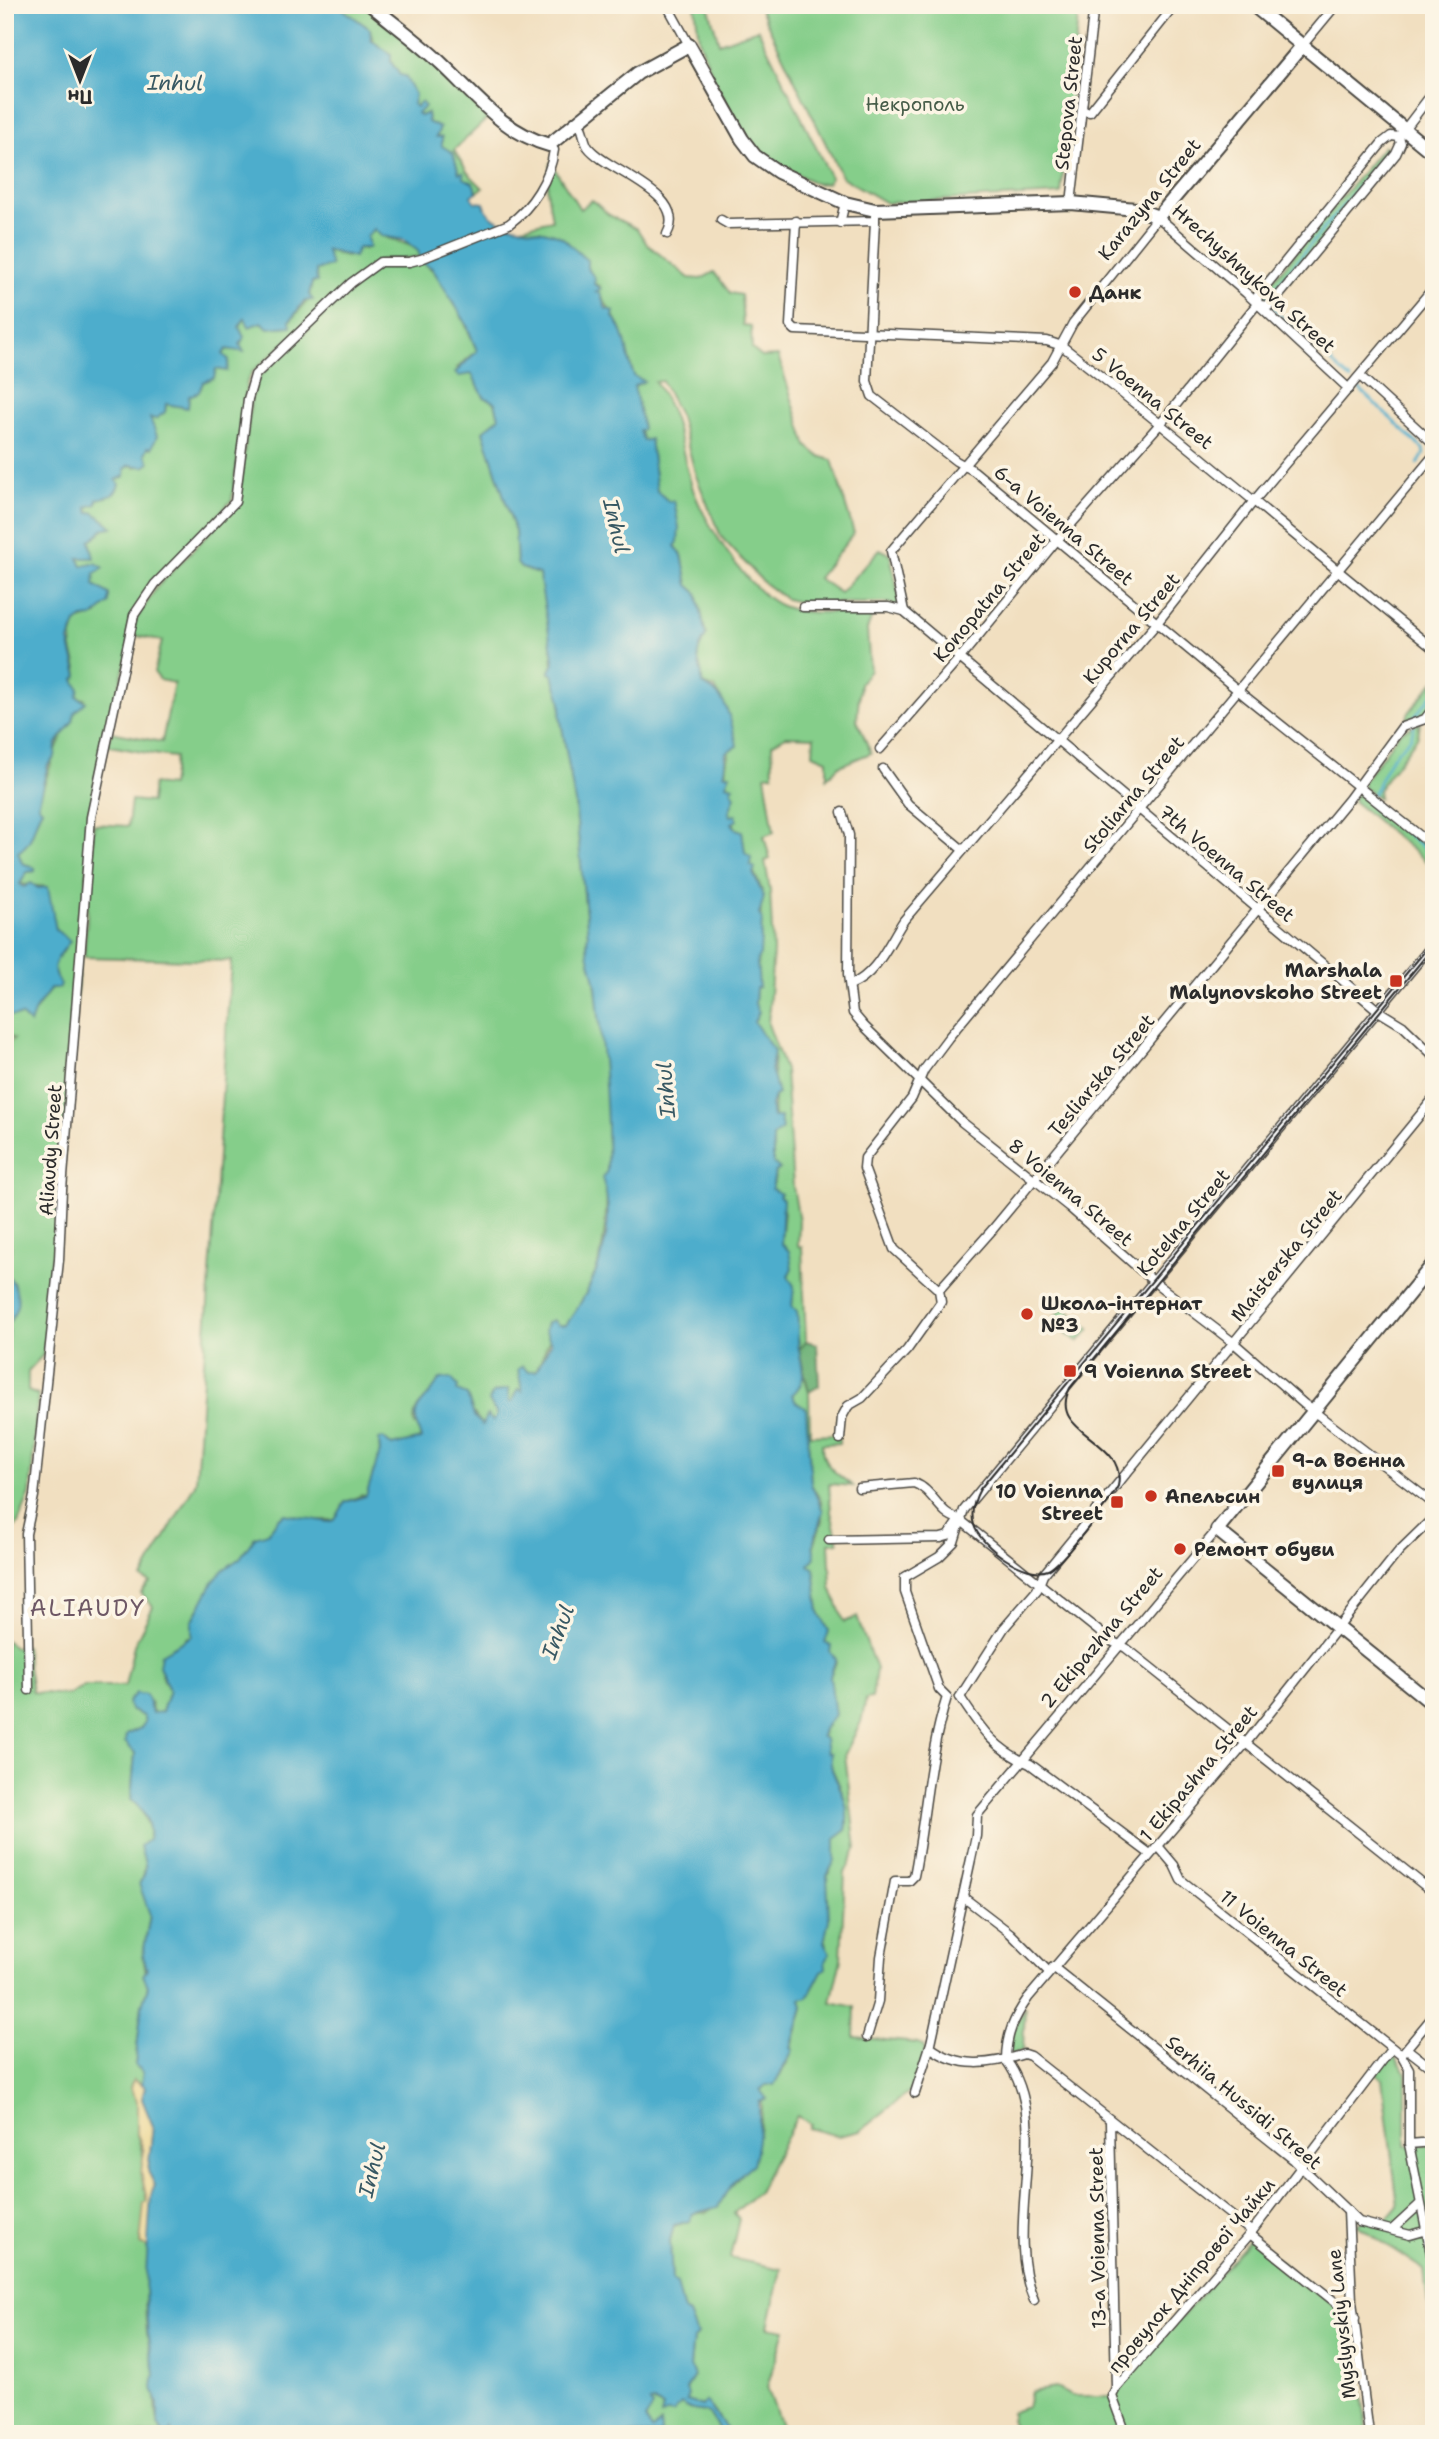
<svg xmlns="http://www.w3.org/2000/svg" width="1439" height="2439" viewBox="0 0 1439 2439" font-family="'Shantell Sans',sans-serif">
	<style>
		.green { fill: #85ce8a; stroke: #587c5a; stroke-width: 2 }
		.forest { fill: #6cb176; stroke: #4c6e50; stroke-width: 2 }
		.sand { fill: #eeda9e; stroke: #8c8264; stroke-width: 2 }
		.water { fill: #4eadcc; stroke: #3c6c7c; stroke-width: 2 }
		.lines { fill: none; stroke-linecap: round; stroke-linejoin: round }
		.stream { stroke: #4eadcc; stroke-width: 2.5 }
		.street-casing { stroke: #494641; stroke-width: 11 }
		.secondary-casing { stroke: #494641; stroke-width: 16 }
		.street { stroke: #fff; stroke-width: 8 }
		.secondary { stroke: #fff; stroke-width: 12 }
		.tram { stroke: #2b2b2b; stroke-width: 2 }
		.poi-dot { fill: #c8321e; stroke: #fcf5e5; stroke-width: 2.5 }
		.labels { text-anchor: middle; stroke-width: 7; stroke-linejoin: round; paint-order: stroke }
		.street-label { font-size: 19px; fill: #2b2b2b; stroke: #fcf5e5 }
		.park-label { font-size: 19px; fill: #465c48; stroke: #fcf5e5 }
		.poi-label { font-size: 19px; font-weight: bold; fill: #2b2b2b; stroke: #fcf5e5; text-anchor: start }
		.water-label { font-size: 21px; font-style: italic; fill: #375863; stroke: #fcf5e5 }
		.quarter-label { font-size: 23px; letter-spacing: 2px; fill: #6e5865; stroke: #fcf5e5 }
	</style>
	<rect width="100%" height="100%" fill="#fcf5e5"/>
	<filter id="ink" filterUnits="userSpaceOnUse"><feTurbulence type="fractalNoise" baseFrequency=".0143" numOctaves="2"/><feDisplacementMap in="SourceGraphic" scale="14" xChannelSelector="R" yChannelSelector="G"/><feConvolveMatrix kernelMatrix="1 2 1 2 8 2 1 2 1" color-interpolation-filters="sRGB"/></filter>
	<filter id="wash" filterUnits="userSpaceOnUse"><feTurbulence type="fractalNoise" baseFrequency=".00686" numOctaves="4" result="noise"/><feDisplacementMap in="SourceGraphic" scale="28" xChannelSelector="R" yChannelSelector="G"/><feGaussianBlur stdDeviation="1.57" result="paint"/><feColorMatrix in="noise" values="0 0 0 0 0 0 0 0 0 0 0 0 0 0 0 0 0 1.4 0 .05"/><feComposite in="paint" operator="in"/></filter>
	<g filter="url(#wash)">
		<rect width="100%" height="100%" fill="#f1dfc0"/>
		<g class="green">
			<path d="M337,5H365L437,66L489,117L454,150L468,173L483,188L477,192C460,178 449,155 436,137L440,128L428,122L427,113L420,116L417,113L391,61V54C378,50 372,42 370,29Z"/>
			<path d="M695,5H708L719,43L758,29L831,178L827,183L817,184L770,161L741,130L715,82L699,40Z"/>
			<path d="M758,5H1079L1061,194L886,203L842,177Z"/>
			<path d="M1384,146L1394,153L1275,297L1266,305L1259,304V297Z"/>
			<path d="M551,163L580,209L592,200L609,215L637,229L647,244L689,278L701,279L714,272L730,293L741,295L743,325L751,326L752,349L762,357L778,356L807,446L819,456L832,460L854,533L818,578L840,593L880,549L890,554L901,607L888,603H803L786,599L764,583L722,538L715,523L696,476L680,417L662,381L655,382C678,414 680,446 691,483C701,518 747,591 782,606C808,617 846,611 874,611L867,630L870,670L860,683L857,720L871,753L839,766L827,778V760L813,754L814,737L786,736L772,744L773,774L765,775L774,832L764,836L770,859L765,861L770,890L773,951L768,1024L785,1070L793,1186L799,1221L798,1246L802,1247L806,1341L799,1350C800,1335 793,1324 792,1309C792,1295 795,1291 788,1277L790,1272L781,1243L784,1212L772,1189L776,1172L780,1169L773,1164V1136L781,1129C769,1114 775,1106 774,1090C774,1077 772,1068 774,1056L754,1022L757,1008L755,1005L762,890L745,853L742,832L736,829L729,812L735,796C721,775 725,770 730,746C732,733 723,698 715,688L702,684C702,660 689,661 706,636L697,593L688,585L682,555L675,545L678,542L674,501L669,502L657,491L650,440L643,441C636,424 640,404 633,386L641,383L634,377L620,327L600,294L596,293L600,286L594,284C587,259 563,233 538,230C531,229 525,230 517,228L552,220L547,190Z"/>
			<path d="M375,229C387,243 405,239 419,251L420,257L380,260L252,372L247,382L232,500L142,599L95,779L56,1236L46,1288L50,1311L43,1355L28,1371V1391L38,1395L30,1494L17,1526L5,1529V1360L9,1331L6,1326L14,1284L10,1278L5,1280L11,1248L5,1221V1045L14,1039L8,1035L5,1016H22L35,1011L51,988H60L53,968L55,958L63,952L50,910L47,887L20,884L27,872L35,871V868L22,863L18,852C38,837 31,826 42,809L38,805C50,766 59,731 85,699L77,697L78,688L74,680L78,676C76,651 65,648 77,621L97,615L109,594L94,585L91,563L82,566L78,557L92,550L90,541L105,528L89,514L87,507L125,469L130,465L136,467L155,434L150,418L165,412L166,404L188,402L189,395L201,388L203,382L214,378L216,369L227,371L223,354L227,349L235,350L240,345L239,327L246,317L249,323L262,322L268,327L290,321L308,300L312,282L316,280L315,270L327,261L326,250L347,257L358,248L365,249L367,235Z"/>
			<path d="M422,262C446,276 466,325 477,351L457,368L464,374H472L484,397L495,402L499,418L483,431L515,531L517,563L521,568L539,574L550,627L554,679L559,686L562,705L560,715L575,802L588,935C585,950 593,966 595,982C603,1029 618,1139 604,1182L607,1186C606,1245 602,1276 566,1325H558C548,1338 544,1355 536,1371L521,1374L522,1391L518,1390L512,1402L509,1401V1391L494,1405L498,1415L493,1422L482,1425L468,1405L431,1394C422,1403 411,1410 415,1425L418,1424L421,1439L392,1446L388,1442L379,1444L380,1452L366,1497L362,1495L345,1502L335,1520H311L285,1514L278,1519L268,1534L255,1537L240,1559L223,1571L215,1582L194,1617L192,1636L186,1638L161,1674L169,1690L162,1712L158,1715L153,1713L150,1702L137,1714L144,1716L145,1722L141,1728L126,1735V1742L135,1753L131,1800L140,1807L150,1829L142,1888L150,1915L143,1955L148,1986L142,2005L135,2065L143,2072L141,2084L133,2080L130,2088L137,2101V2134L145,2163L141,2172L147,2201L140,2243L150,2248C146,2278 143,2309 148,2339C150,2350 154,2361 155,2371C157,2391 153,2416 163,2434H5V1640L15,1647H25L32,1692L67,1695L84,1686H125L134,1645L153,1607L141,1593L150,1582L142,1578L196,1482L231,961L84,957L94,824L128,826L131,800L151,802L153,784L171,786L175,757C151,755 132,749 108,746L111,732L162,742L174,683L160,680L154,672L162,641L132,635L137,618L157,587L238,503L251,400L258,378L314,323L377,268L384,264Z"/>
			<path d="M1434,681C1434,703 1432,719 1407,721L1408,714Z"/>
			<path d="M1420,723L1418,736L1378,790L1379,798L1364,788L1363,782L1401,731Z"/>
			<path d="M1358,792L1434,849V868L1353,801Z"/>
			<path d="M1063,1307L1090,1329L1078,1342L1052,1321Z"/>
			<path d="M804,1375L809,1392L810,1435L839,1434V1443L822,1444C821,1465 838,1475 853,1486L829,1484L831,1512L838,1542L829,1543L831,1587L844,1622L857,1617L876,1669L872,1698L866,1699L861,1722L845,1754L856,1849L845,1873L841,1959L831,2002L855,2007L854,2037L918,2043L923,2045L925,2050L915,2087L860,2131L838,2136L809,2128L811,2124L797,2116L758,2192L734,2213L739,2219L730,2258L781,2269L768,2327L785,2330L767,2387L784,2434H730L712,2408L686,2402V2389L694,2376L690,2366L693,2338L697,2335L689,2314L684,2312L677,2285L672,2281L670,2240L674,2226L690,2221L692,2214L708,2212L722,2199L723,2193C751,2173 767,2123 760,2090L779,2076L788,2062L803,2008L801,1999C834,1980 825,1910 827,1876L830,1873L834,1838L846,1830C854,1787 817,1762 823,1729L828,1725L830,1676L836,1663L825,1643L829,1631L819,1612L814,1568L808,1565L822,1520L821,1501L811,1484L806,1409L796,1403L792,1395Z"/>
			<path d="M1025,2007L1023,2050L1012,2054L1009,2052L1011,2033Z"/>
			<path d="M1388,2056L1395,2057L1406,2072V2146L1434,2144V2354L1424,2270L1357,2225L1365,2219L1372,2224L1382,2225L1398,2206L1382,2079L1376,2073Z"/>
			<path d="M1250,2239L1348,2314L1354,2325L1367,2434H996L1012,2431L1011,2412L1027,2407L1031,2392L1056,2388L1071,2396H1112Z"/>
			<path d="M653,2402L668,2411H674L681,2404C702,2420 706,2398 720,2434H661L660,2424L656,2429H649L645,2416L652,2407L649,2403Z"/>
		</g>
		<path class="forest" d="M806,1341L817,1344L819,1386L809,1392L799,1350Z"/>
		<path class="sand" d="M133,2080L145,2087L142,2099L153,2126L148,2171L155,2185L151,2196L150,2248L140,2244L144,2203L147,2201L141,2172L144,2151L137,2134V2101L130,2088Z"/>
		<g class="water">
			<path d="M5,5H337L370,29L371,40L391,54V62L400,75L405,76L415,95L413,104L416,107L421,102L425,107L417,113L420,116L427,113L428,122L440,128L436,137H442V146L453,153L459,173L463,172L464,178L473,183L477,192L471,196L475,202L484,203C491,235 547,224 564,239C572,246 578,253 587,260V268L595,278L594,284L601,289L596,292L600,293L606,309L614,311L613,317C628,333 626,357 634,376L644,381L634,386L643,429L639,431L643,441L650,439L657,491L669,502L674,501L679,527L678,542L675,546L682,555L688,585L697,593L706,636C689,662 704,660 702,684C727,694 729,716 736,740L737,746L726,752L724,774H730L726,784L733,786L731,790L735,796L729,812L730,816L736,815L737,820L732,823L736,829L742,831L745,853L751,857L750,865L755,868L753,873L764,897L759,914L762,919L760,955L757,960L759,987L756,988L755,1004L759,1012L754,1022L774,1051L771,1069L778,1094L774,1096L771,1105L773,1117H780L782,1129L773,1137V1163L780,1169L775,1172L772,1189L781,1194L779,1196L783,1200L781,1243L789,1251L792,1268L788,1276L794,1286L792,1307L797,1311C799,1323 797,1338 799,1350C802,1369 809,1379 792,1395L796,1402L806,1409L811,1484L823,1511L813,1545L815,1557L809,1565L814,1568L819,1612L829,1631L825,1643L831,1646L830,1652L836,1659L830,1676L835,1715L823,1729L821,1736L825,1739L827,1753H831C827,1780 853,1791 846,1830L835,1838V1860L827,1876L829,1920L824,1942L830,1953L825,1961L826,1968L822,1971L808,1997L801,1999L803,2007L791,2048L793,2050L774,2085H766L760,2090L767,2099L759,2102C760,2126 759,2144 753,2164C737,2176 728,2188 718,2207L692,2214L690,2221L674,2225L670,2240L672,2281L677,2284L684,2312L689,2314L697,2335L693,2339L690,2366L694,2376L686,2389L688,2394L686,2401L702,2406L706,2401L730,2434H720C706,2398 702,2420 681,2404L673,2413L668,2412L661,2416L663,2407L653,2402L650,2403L653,2407L645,2419L652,2430L661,2424V2434H173L172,2430L170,2434H163L158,2424V2404L153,2388L155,2373L148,2338L145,2289L151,2195L155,2185L148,2171L153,2126L142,2099L145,2087L141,2084L143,2072L135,2065L142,2005L148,1986L143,1975L147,1969L143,1955L150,1915L139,1884C151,1867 143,1862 140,1846L149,1839C151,1823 143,1809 131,1800L135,1753L125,1742L126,1735L141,1728L145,1722L143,1716L130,1710L128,1702L136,1693L146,1695L152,1713L162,1712L169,1690L159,1666L161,1654L192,1636V1622L212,1584L223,1570L240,1558L255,1537L268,1533L278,1519L285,1514L328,1522L335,1520L345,1502L366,1496L380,1452L379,1439L383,1438L392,1446L421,1439C408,1401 421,1412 440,1379L451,1378L458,1386L457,1391L467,1395L474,1416L482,1425L487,1415L493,1421L497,1415L489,1401L493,1393L508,1389L509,1401L512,1402L518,1389L522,1391L518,1369L523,1366L527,1371H536L551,1343L545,1330L547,1323L553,1320L558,1325H566C596,1284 619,1228 602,1178L607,1171C609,1109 602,1049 596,987C594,969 584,952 588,935L575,802L560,715C564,698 555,689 553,674L549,673L554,663L539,574L521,568L517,563L515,531L483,431L499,418L495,402L484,397L472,374L459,376L455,373L477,351L466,323L432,268L422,262L418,251L404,240L381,236L374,229L367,236L369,248H358L354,257L326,250L331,266L316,270L317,282H312L309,295L313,300L304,301L290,321L291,326L268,328L262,322L249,327L245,318L239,327L244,337L240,345L244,352L227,349L223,354L229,360L227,371L216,369L214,378L203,382L199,392L189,396L188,408L166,404L165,412L156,419L150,418L157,436L152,448L148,447L145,454L150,463L144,467L130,465L125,469V476L116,480L119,483C117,496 109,497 97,499V504L87,507L89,513L93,512L113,527L105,528L90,541L94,558H78L82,566L96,563L104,568L95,573L94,585L109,594V603L93,617L83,618L76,623L69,641L78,676L74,680L79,689L77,697L86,702L75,712L73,721L56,744L55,757L48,765L38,805L42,809C32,824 36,841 18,852L22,863L35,868V871L27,872L20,884L24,887L31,883L38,888L48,887L56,930L70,941C59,957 46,966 61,985L59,988H51L35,1010L30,1024L22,1016H5Z"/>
			<path d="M10,1278C22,1296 19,1309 7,1326L9,1331L5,1360V1280Z"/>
		</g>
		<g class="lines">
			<g class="stream">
				<path d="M1266,302L1265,300L1390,148"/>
				<path d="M1271,307L1351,380"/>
				<path d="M1358,388L1423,449L1424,454L1418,464"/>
				<path d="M1413,719L1434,692"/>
				<path d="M1373,794L1391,758L1411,737L1414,726"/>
				<path d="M1371,801L1372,808L1390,819L1434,857"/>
			</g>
		</g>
	</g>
	<g filter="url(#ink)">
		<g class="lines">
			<defs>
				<g id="street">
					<path d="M667,5L689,45"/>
					<path d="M1302,46L1336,5"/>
					<path d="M1083,111L1090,112L1175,5"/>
					<path d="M578,122C584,129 583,139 588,147C607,172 689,193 667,234"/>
					<path d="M1071,203L1094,5"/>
					<path d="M721,220L728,224L875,221V216"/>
					<path d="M796,221L790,325L795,330L1047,341L1062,346C1189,444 1309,549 1434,649"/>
					<path d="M875,221L867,381L872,396L956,461L974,471L1246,697L1434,847"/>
					<path d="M840,223L845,203"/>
					<path d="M1260,305L1269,306L1277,298L1396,154L1401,143L1399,137"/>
					<path d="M1360,376L1434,444"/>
					<path d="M803,607H888L904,611L1380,1012L1403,1026L1434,1056"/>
					<path d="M904,611L891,551L1052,362L1073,323L1158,217L1246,293L1349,389"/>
					<path d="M880,749L960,658L1057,540L1167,416L1257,304L1258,295L1382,143L1391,136L1399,137L1434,91"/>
					<path d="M883,769L908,804L963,850"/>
					<path d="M842,812L849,835L848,975L853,1013L864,1026L962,1122L1069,1207L1153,1281L1234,1343L1304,1404L1434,1504"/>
					<path d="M850,985C877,975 889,942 904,920L1157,623L1253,502L1434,287"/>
					<path d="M939,1290L894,1249L864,1168L865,1158L912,1098L924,1070L948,1038L1434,455"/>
					<path d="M840,1439L842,1417L848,1406L862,1398L907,1350L941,1302L939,1290L993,1229L1349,799L1402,727L1425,719L1434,707"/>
					<path d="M859,1488L914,1483C934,1490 938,1514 959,1519L1111,1641L1126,1648L1434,1893"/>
					<path d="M829,1540L941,1538L948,1536L958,1521"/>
					<path d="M29,1690L26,1534L34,1496L59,1260L62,1190L91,817L134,615L155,584L235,502L248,399L255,375L351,283L380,262H409L421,259L509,224C532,207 550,179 554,150L549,145"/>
					<path d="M960,1697L1004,1628L1037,1590L1043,1575L1434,1098"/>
					<path d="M960,1697C980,1727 995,1751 1030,1764L1150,1854"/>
					<path d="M1158,1846L1174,1865L1181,1880L1401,2055L1409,2069V2144L1434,2269"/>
					<path d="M963,1897L1010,1933L1049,1972"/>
					<path d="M1053,1967L1294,2160L1359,2222L1410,2235L1424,2231"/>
					<path d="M867,2037L878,2001L881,1957L895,1881H909L914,1876C926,1816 928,1756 947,1697L939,1689L905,1592V1577L939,1557L954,1542L964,1510L1434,943"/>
					<path d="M930,2047C959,2069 990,2065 1024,2054L1030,2056L1252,2232"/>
					<path d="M1407,2049L1434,2070"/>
					<path d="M1401,2055L1434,2015"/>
					<path d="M1006,2060C1006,2035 1014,2018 1028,1998L1246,1743L1399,1551L1434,1517"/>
					<path d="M1006,2060C1055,2125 1001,2225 1034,2300"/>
					<path d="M915,2093L931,2043L976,1836L977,1815L1217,1530"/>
					<path d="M1110,2122L1116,2388L1112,2396L1126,2434"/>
					<path d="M1409,2144L1434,2142"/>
					<path d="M1348,2211L1352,2301L1369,2434"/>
					<path d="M1393,2229L1419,2205"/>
					<path d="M1250,2234L1355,2318"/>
					<path d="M1116,2388L1250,2234L1392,2048"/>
				</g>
				<g id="secondary">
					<path d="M371,5C395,25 420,43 442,64C476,96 503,132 549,145L638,73L689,45L742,139L755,156L778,172L845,203L875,210L1071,203L1136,209L1158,217L1302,46"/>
					<path d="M1253,5L1434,154"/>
					<path d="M1434,1263L1217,1530L1434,1705"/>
				</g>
			</defs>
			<use href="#street" class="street-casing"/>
			<use href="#secondary" class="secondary-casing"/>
			<use href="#street" class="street"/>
			<use href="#secondary" class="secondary"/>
			<path class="tram" d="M1434,940L980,1489C974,1500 970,1512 974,1525C980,1546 1026,1579 1048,1570C1062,1564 1110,1501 1118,1486C1128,1438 1046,1435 1070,1388L1434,946"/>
		</g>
	</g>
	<g class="poi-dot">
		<circle cx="1075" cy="292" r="7"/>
		<rect x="1389" y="974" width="14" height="14" rx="3.5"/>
		<circle cx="1027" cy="1314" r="7"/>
		<rect x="1063" y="1364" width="14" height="14" rx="3.5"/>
		<rect x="1271" y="1464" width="14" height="14" rx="3.5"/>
		<circle cx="1151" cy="1496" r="7"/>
		<rect x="1110" y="1495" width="14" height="14" rx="3.5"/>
		<circle cx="1180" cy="1549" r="7"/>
	</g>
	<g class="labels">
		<g class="street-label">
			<text transform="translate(1068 103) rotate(-84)" y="7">Stepova Street</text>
			<text transform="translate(1149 199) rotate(-51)" y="7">Karazyna Street</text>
			<text transform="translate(1254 278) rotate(42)" y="7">Hrechyshnykova Street</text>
			<text transform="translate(1153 398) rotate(39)" y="7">5 Voenna Street</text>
			<text transform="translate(1064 525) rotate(40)" y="7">6-a Voienna Street</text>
			<text transform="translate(989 597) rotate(-50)" y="7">Konopatna Street</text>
			<text transform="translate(1131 628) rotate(-50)" y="7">Kuporna Street</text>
			<text transform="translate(1133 794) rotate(-50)" y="7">Stoliarna Street</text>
			<text transform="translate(1227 863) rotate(40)" y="7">7th Voenna Street</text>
			<text transform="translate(1101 1075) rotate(-50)" y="7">Tesliarska Street</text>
			<text transform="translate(50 1150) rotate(-86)" y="7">Aliaudy Street</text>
			<text transform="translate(1071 1192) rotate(40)" y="7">8 Voienna Street</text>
			<text transform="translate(1183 1222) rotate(-50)" y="7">Kotelna Street</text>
			<text transform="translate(1286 1255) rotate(-51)" y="7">Maisterska Street</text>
			<text transform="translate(1101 1637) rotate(-50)" y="7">2 Ekipazhna Street</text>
			<text transform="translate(1198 1773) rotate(-50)" y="7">1 Ekipashna Street</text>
			<text transform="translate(1284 1943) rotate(39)" y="7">11 Voienna Street</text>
			<text transform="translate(1244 2102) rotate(40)" y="7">Serhiia Hussidi Street</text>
			<text transform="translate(1097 2238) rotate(-91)" y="7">13-a Voienna Street</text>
			<text transform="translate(1191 2275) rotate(-50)" y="7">провулок Дніпрової Чайки</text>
			<text transform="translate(1341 2324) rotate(-96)" y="7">Myslyvskiy Lane</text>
		</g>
		<g class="park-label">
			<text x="915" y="111">Некрополь</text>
		</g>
		<g class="poi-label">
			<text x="1089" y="299">Данк</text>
			<text x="1382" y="977" text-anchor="end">Marshala<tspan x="1382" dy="22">Malynovskoho Street</tspan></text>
			<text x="1041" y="1310">Школа-інтернат<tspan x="1041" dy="22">№3</tspan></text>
			<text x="1084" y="1378">9 Voienna Street</text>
			<text x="1292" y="1467">9-а Воєнна<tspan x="1292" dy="22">вулиця</tspan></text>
			<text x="1103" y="1498" text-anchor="end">10 Voienna<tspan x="1103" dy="22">Street</tspan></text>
			<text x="1165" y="1503">Апельсин</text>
			<text x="1194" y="1556">Ремонт обуви</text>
		</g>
		<g class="water-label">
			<text transform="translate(175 83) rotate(1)" y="7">Inhul</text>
			<text transform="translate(616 526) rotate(77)" y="7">Inhul</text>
			<text transform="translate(666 1090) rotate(-94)" y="7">Inhul</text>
			<text transform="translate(558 1632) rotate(-69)" y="7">Inhul</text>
			<text transform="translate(372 2170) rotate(-76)" y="7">Inhul</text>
		</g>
		<g class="quarter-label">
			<text x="88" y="1616">ALIAUDY</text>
		</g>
	</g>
	<rect width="1439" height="2439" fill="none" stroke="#fcf5e5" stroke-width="28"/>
	<g transform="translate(80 80) rotate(180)" stroke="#fcf5e5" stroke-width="5" paint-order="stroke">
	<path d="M0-5L12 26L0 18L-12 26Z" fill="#2b2b2b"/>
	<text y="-10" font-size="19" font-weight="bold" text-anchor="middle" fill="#2b2b2b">Пн</text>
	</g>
</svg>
